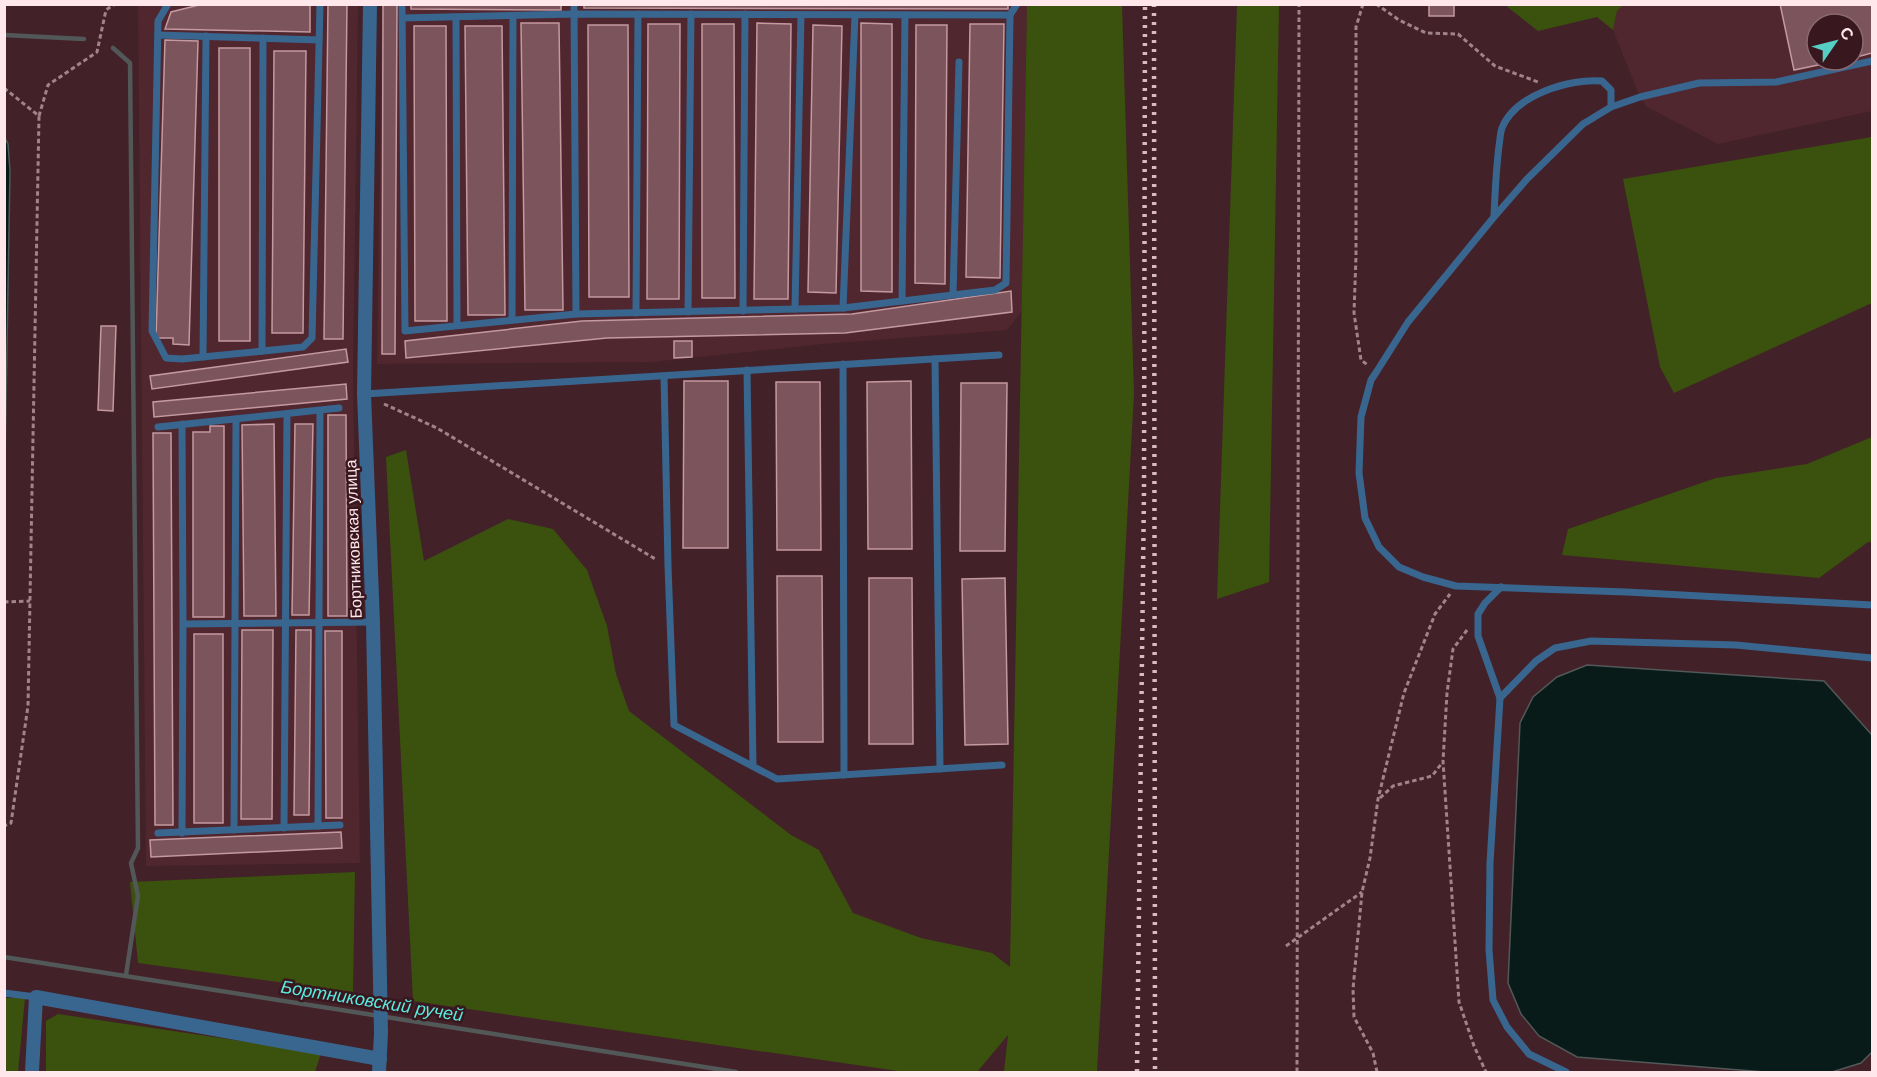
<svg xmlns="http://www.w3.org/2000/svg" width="1877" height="1077" viewBox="0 0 1877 1077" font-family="Helvetica,sans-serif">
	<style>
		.built { fill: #50262f; fill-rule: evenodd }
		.green { fill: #3a520e }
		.water { fill: #081b19; stroke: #525858; stroke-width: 1.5 }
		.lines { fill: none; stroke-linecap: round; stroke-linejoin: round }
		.stream { stroke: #525858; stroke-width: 4.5 }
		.building { fill: #7c545b; stroke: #c499a0; stroke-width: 1.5 }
		.path { stroke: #a18489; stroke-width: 3; stroke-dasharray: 4.5 3; stroke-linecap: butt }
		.service { stroke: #39668f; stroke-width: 7 }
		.minor { stroke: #39668f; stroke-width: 14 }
		.rail { stroke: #d6bcc1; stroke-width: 4.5; stroke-dasharray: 3 6; stroke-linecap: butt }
		.labels { text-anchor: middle; stroke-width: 5; stroke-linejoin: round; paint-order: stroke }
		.street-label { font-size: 16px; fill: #ffe7eb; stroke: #38171e }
		.water-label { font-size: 18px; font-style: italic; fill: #59e9de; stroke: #38171e }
	</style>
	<rect width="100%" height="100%" fill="#432128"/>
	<g class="built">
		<path d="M138,5H358L353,373L360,863L146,866Z"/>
		<path d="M382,5H1027L1022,311L1007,330L823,344L652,362L377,364Z"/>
		<path d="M1623,5H1872V111L1718,144L1647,107L1640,97L1613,30L1617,11ZM1817,24H1853V60H1817Z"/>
	</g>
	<g class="green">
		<path d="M1027,5H1122L1134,393L1097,1072H1004L1008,1035L977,1072H905L413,1001L386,457L406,450L424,561L508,519L553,529L587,570L607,626L616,674L629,711L791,835L819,850L853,913L921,938L992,953L1010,967Z"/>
		<path d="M1237,5H1279L1269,582L1217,599Z"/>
		<path d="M1505,5H1623L1617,11L1613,30L1597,17L1538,31Z"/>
		<path d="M1872,137V303L1674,393L1660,367L1623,179Z"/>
		<path d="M1872,437V542H1868L1819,578L1562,555L1568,529L1716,478L1807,464Z"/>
		<path d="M355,872L353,992L138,963L130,882Z"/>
		<path d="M5,998H25L18,1072H5Z"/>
		<path d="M58,1014L321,1053L315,1072H46V1021Z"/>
	</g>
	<g class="water">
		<path d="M5,138L8,144L10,171L5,464Z"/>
		<path d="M1587,665L1824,681L1872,735V1052L1861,1063L1832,1072H1765L1577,1057L1539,1036L1521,1014L1508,983L1520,723L1533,697L1557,677Z"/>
	</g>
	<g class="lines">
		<g class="stream">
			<path d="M4,35L84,39"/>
			<path d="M113,48L130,63L138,848L131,863L138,896L126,975"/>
			<path d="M4,957L736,1072"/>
		</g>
	</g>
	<g class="building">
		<path d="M203,4H310V32L165,29L171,12Z"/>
		<path d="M328,4H347L343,339H324Z"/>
		<path d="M383,4H397L395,354H382Z"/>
		<path d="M411,4H561V10L411,9Z"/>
		<path d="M584,4H1008V9L584,8Z"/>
		<rect x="1429" y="4" width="25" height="12"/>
		<path d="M1780,4H1872V53L1853,58V24H1817V60H1842L1794,70Z"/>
		<path d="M521,23H559L563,310H525Z"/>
		<path d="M757,23L791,24L788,299H754Z"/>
		<path d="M861,23L892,24V292L861,291Z"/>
		<path d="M648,24H680L679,299H647Z"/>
		<path d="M702,24H734L735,298H702Z"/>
		<path d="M970,24H1004L1000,278L966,277Z"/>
		<path d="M588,25H628L629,297H589Z"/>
		<path d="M813,25L842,26L836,293L808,292Z"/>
		<path d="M916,25H947L945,284L915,283Z"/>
		<path d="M414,26H446L447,321H415Z"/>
		<path d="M465,26H502L505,315H468Z"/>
		<path d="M165,40L198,41L189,345L173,344V338H156Z"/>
		<rect x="219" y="48" width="31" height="293"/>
		<path d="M274,51H306L303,333H272Z"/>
		<path d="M1011,291L1012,312L845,333L607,338L406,358L405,341L582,321L852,314Z"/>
		<path d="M101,326H116L113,411L98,410Z"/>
		<path d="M674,341H692V357L674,358Z"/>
		<path d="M346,349L348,362L152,389L150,376Z"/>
		<path d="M684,381H728V548H683Z"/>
		<path d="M911,381L912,549H868L867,382Z"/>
		<path d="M776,382H820L821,550H777Z"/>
		<path d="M961,383H1007L1005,551H960Z"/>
		<path d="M346,384L347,399L154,417L153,402Z"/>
		<path d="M328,415H346L347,616H328Z"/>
		<path d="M274,424L276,616H244L242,425Z"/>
		<path d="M295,424H313L309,615H292Z"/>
		<path d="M210,426H224V617H193V432H210Z"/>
		<path d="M153,433H171L173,825H155Z"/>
		<path d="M777,576H822L823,742H778Z"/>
		<path d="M869,578H912L913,744H869Z"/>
		<path d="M1005,578L1008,744L965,745L962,579Z"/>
		<path d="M242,630H273L272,819H241Z"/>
		<path d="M296,630H311L309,815H294Z"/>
		<path d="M325,631H342V818H326Z"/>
		<rect x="194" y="634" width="29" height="189"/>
		<path d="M341,832L342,848L151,857L150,840Z"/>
	</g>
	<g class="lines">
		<g class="path">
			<path d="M1363,4L1356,27V256L1354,313L1361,360L1369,366"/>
			<path d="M1376,4L1399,20L1426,33L1458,34L1495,66L1538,82"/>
			<path d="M4,88L39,116L28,706L11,823L4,826"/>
			<path d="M39,116L48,85L97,52L106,10L115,4"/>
			<path d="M384,404L437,428L657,560"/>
			<path d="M4,602L30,601"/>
			<path d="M1467,630L1453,649L1447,693L1443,761L1459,1002L1474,1046L1486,1072"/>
			<path d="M1380,798L1393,786L1432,776L1442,763"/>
			<path d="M1286,946L1362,892"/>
			<path d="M1297,1072L1299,4"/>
			<path d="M1377,1072L1373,1053L1354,1017L1353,989L1362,892L1370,858L1378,799L1404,693L1435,614L1450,594"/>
		</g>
		<g class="service">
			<path d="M168,4L158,21L152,331L166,358L182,359L303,347L312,338L320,4"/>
			<path d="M402,4L405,331L576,314L843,308L995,290L1006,283L1010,15L574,14L402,18"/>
			<path d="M574,4L576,314"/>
			<path d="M1010,15L1017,4"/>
			<path d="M456,17L457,325"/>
			<path d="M158,35L319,40"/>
			<path d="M1872,61L1776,82L1699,83L1640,97L1611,107L1583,124L1527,179L1494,217L1408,322L1377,371L1371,380L1361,417L1359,473L1365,518L1379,547L1399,567L1423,577L1456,586L1626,592L1872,605"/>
			<path d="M1494,216C1495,193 1496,169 1499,146C1500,141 1500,133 1502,128C1515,95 1570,78 1602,81L1611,90V107"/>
			<path d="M953,295L959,62"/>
			<path d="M902,301L905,15"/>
			<path d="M843,308L855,15"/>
			<path d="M795,309L801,15"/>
			<path d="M743,311L745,14"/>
			<path d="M688,312L691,14"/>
			<path d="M636,313L638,14"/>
			<path d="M512,320L513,16"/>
			<path d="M262,351L263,38"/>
			<path d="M203,357L206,36"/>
			<path d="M935,359L940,769"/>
			<path d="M843,364L844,775"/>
			<path d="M747,370L753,766"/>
			<path d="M664,376L668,566L674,725L777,779L1002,765"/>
			<path d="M364,394L999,355"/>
			<path d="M182,424L183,624"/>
			<path d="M158,427L339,408"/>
			<path d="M1501,587L1485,603L1478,614V636L1500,698L1490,863L1489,950L1493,1000L1507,1027L1529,1054L1566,1072"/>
			<path d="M1500,698L1536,661L1555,648L1591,641L1736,645L1872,658"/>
			<path d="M318,826L320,411"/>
			<path d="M284,828L287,414"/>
			<path d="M234,830L236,419"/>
			<path d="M158,833L340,825"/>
			<path d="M182,833L183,624L373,622"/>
			<path d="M4,993L36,997"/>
		</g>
		<g class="minor">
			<path d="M370,4L364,394L373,622L381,1033L379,1072"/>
			<path d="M32,1072L36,997L380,1059"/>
		</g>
		<g class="rail">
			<path d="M1154,4L1155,1072"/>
			<path d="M1137,1072L1144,492L1145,4"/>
		</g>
	</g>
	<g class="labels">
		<g class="street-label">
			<text transform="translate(353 539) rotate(-92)" y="6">Бортниковская улица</text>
		</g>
		<g class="water-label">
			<text transform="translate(372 1001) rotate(9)" y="6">Бортниковский ручей</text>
		</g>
	</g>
	<rect width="1877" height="1077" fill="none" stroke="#ffe7eb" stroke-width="12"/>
	<g transform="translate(1835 42) rotate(55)"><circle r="28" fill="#38171e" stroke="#886a70" stroke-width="1.5"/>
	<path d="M0-4.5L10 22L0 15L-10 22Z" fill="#56cec4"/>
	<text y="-9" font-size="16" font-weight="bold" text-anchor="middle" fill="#ffe7eb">С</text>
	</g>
</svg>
